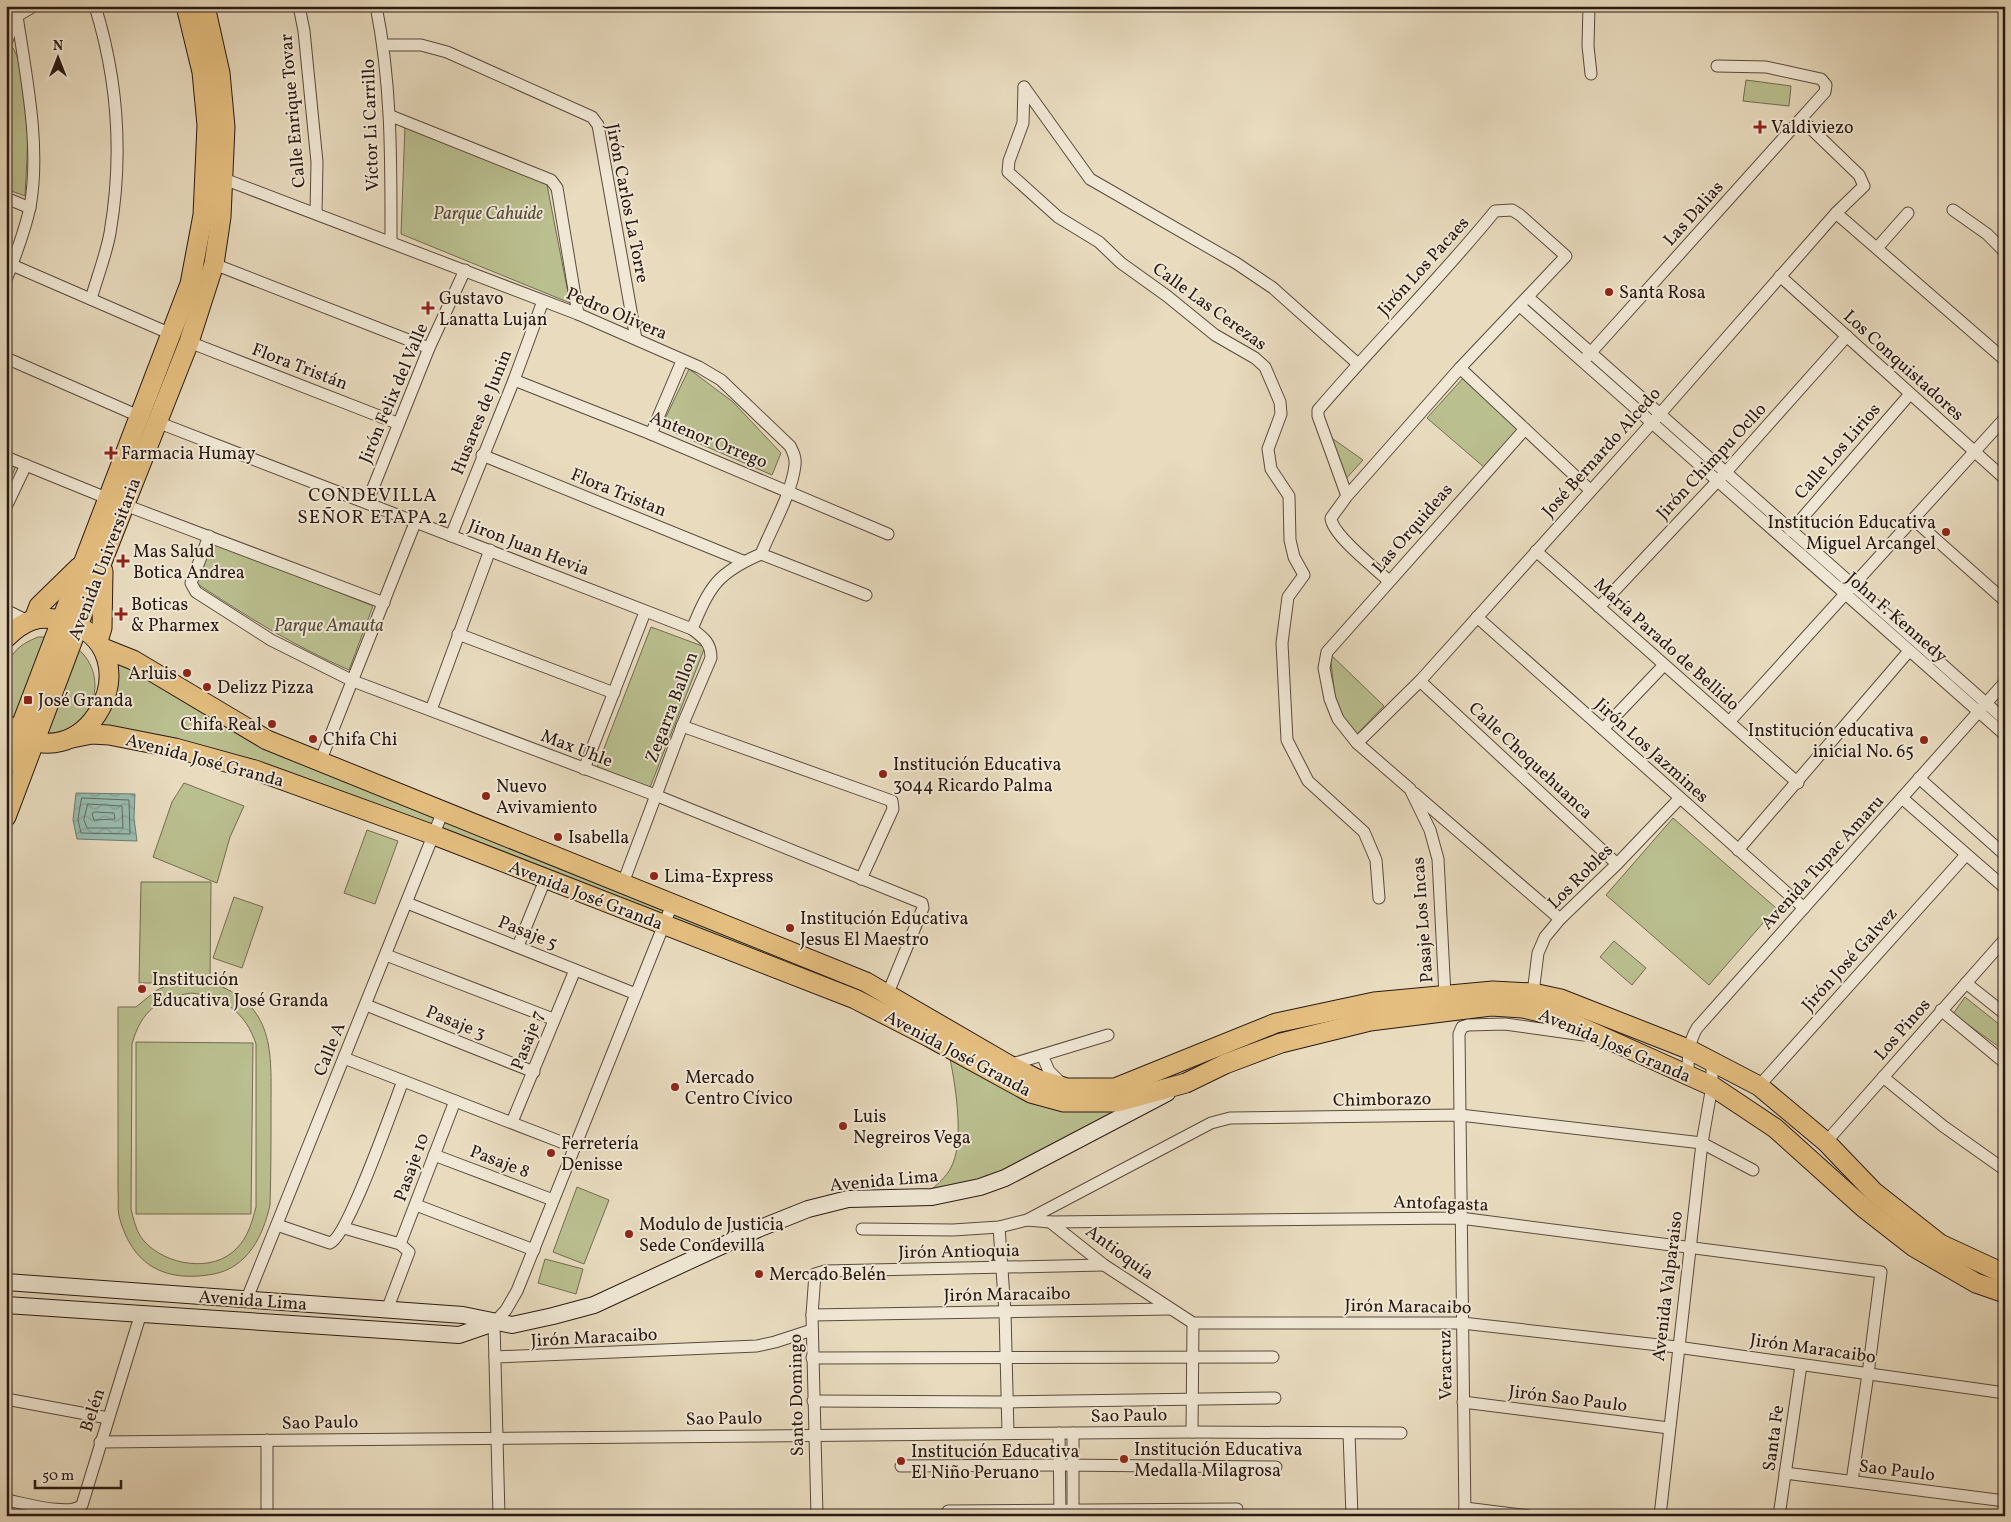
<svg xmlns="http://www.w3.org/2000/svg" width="2011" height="1522" viewBox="0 0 2011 1522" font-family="Vollkorn,serif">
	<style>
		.green { fill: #babf8f; stroke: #726c51; fill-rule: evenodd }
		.water { fill: url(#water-waves); stroke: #6c7a70 }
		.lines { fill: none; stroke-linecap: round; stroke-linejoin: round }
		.shore { stroke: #606a60; stroke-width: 1 }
		.street-casing { stroke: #594a3e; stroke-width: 13 }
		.secondary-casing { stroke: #291913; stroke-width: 18 }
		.primary-casing { stroke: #291913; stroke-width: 21 }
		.street { stroke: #f0e8d5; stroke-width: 11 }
		.secondary { stroke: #f0e8d5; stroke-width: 16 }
		.primary { stroke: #e4be7f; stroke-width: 19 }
		.poi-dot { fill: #8f2418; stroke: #f0e8d5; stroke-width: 2 }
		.labels { text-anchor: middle; stroke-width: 4; stroke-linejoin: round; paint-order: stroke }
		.street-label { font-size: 18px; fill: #291913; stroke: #f0e8d5 }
		.poi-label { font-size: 18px; fill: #291913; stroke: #f0e8d5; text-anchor: start }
		.park-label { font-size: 18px; font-style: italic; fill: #544b38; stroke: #f0e8d5 }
		.neighbourhood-label { font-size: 19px; letter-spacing: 1px; fill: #291913; stroke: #f0e8d5 }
	</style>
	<defs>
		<pattern id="water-waves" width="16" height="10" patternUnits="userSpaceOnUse" patternTransform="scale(1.25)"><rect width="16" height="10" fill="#98bbae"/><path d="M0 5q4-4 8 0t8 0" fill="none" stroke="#83a095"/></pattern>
	</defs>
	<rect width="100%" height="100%" fill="#e8dbbe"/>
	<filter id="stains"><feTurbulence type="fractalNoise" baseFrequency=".004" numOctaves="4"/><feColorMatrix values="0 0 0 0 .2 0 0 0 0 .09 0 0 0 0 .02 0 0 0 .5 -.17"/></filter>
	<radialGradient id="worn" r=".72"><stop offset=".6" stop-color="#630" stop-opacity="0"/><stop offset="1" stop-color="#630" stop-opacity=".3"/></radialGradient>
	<g class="green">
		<path d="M11,45C34,78 27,155 25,196L6,189V56Z"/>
		<path d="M1746,80L1791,86L1789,106L1743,101Z"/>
		<path d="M405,125L546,180L570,303L401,234Z"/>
		<path d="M689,369L733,402L781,453L772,475L661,427Z"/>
		<path d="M1465,376L1521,427L1485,468L1427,418Z"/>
		<path d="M1326,434L1363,460L1343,482Z"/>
		<path d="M6,459L17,463L6,492Z"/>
		<path d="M212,542L373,606L349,670C294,646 246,616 196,583Z"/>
		<path d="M651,627L705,647L649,790L596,769Z"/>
		<path d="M38,637H50L17,721L6,709C6,673 0,652 38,637Z"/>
		<path d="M77,648C113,678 91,736 45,733Z"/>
		<path d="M1330,654L1384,706L1355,736L1336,706Z"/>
		<path d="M111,656L263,744L784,958L781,965L567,884L101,727L100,723Z"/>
		<path d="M184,783L244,806L230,837L217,883L153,857L172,802Z"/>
		<path d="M1673,818L1776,908L1709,985L1606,895Z"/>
		<path d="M367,830L398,841L375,904L344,893Z"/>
		<path d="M141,882H211L210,982C276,1005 271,1051 271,1109C271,1141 271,1173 270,1205C263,1236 248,1267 214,1274C165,1283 132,1266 119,1216C117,1208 119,1198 118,1190C118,1169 118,1149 118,1129C118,1088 118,1047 118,1007H136L157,990L173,983H139ZM192,993C224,997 246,1013 256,1044V1207C252,1222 248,1237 237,1248C213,1274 165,1265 144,1241C136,1232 134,1220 131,1209L132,1044C141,1011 159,997 192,993Z"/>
		<path d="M234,897L263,907L242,968L213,958Z"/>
		<path d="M1614,941L1646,968L1632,985L1600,957Z"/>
		<path d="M1965,997L2005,1029V1051L1953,1014Z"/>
		<path d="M136,1042L253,1043L251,1214H136Z"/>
		<path d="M949,1054L1126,1105L1013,1172L931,1190C940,1182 949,1174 953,1163C964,1137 955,1081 949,1054Z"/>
		<path d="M577,1187L609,1200L584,1264L553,1252Z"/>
		<path d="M545,1259L583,1269L576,1294L538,1283Z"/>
	</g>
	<path class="water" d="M76,793L135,794L134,818L137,841L77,839L73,820Z"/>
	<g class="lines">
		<g class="shore">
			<path d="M82,798L129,800L130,834L81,833L78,820Z"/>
			<path d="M88,804L122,806L123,828H87L84,820Z"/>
			<path d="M95,812L114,813L115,819L94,820L92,814Z"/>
		</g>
		<defs>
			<g id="street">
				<path d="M299,6L304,31L317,162L316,213"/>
				<path d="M376,6C392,85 391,163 391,242"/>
				<path d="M1589,6L1588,46L1591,74"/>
				<path d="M6,12L17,16L34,6"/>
				<path d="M6,43L16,17"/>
				<path d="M384,45H421L447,52L592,117L598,125L636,339"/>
				<path d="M1024,87L1023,123L1009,161L1008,172L1058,217L1099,242L1121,263L1167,296L1215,335L1255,358L1265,367L1280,402L1281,414L1268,449L1271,469L1289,496L1290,540L1294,557L1304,575L1288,597L1282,643L1287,740L1308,781L1364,832L1376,860L1379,898"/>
				<path d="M1024,87L1090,179L1236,263L1273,288L1358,364"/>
				<path d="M391,116L551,180L557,188L578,314"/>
				<path d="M224,179L578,314L699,367L721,380L790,446C793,452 796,457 795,465C792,493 772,527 761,554C717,573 710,586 692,629C704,638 711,643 711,658L682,726L623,883"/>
				<path d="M6,198L30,208"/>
				<path d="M1953,210L1987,234L2005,252"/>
				<path d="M1836,213L2005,360"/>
				<path d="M1877,248L1908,213"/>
				<path d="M214,264L429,348"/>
				<path d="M12,265L171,334"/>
				<path d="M1780,276L2005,479"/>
				<path d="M6,280C15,257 25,231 30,207C41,147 26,76 17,16"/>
				<path d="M1528,297L2005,720"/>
				<path d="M91,299C97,278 106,255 110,233C123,157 118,80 95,6"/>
				<path d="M1520,306L2005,735"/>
				<path d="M189,342L397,423"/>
				<path d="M6,358L141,417"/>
				<path d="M1585,359L1825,92L1826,85L1821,79L1766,67L1717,66"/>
				<path d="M1460,368L1590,490"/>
				<path d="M514,380L651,434L888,534"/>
				<path d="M157,422L692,629"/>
				<path d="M651,434L682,361"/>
				<path d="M482,455L743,561"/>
				<path d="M6,457L109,499"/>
				<path d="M1347,496L1318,416V410C1376,342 1439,280 1495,211L1512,210L1520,215L1566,256L1460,368L1347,496L1331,518C1332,535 1376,569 1389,581"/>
				<path d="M367,503L429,348L465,270"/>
				<path d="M125,505L384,603"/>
				<path d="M6,507L26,465"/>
				<path d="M1913,519L2005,601"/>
				<path d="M1791,531L1910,394"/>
				<path d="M209,536L191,583L196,592L271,640L353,681L655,795L922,903L923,908L888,993"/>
				<path d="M451,536L514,380L543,301"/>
				<path d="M1536,551L1798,783"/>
				<path d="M761,554L866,595"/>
				<path d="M1599,607L1726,472L1847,336"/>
				<path d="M1477,617L1804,908"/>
				<path d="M458,634L614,693"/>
				<path d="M1420,681L1617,864"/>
				<path d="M431,710L490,550"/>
				<path d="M1729,722L2005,418"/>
				<path d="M682,726L892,801L893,809L861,879"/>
				<path d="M1603,729L1664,665"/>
				<path d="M1357,743L1420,681L1659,415L1836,213L1864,186L1859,175L1801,119"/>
				<path d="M320,762L415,523"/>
				<path d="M584,769L645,612"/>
				<path d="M1919,778L2005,855"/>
				<path d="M1414,793L1560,919"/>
				<path d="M1902,798L2005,888"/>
				<path d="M1738,850L1909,651"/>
				<path d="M407,903L636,994"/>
				<path d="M518,946L545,880"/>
				<path d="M386,955L553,1019"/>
				<path d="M1966,983L2005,1014"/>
				<path d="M1533,993L1538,953L1545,937L1560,919L1617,864L1680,798"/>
				<path d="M1445,995L1438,859L1430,830L1410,789L1357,743L1338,719L1330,699L1324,668L1327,652L1525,429"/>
				<path d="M366,1005L534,1072"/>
				<path d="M1941,1010L2005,1063"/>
				<path d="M1042,1055L1049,1071L1062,1084"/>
				<path d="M344,1058L574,1147"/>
				<path d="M1009,1065L1108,1035"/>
				<path d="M1688,1075C1688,1058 1688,1043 1697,1028L2005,682"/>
				<path d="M1883,1077L1943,1126L2005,1170"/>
				<path d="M1759,1086L1966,855"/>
				<path d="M512,1122L575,970"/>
				<path d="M1826,1142L2005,939"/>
				<path d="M434,1155L553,1200"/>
				<path d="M416,1205L534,1250"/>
				<path d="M1027,1220L1211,1123L1230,1118L1460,1115L1702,1143L1753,1170"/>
				<path d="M1050,1222L1104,1265L1193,1323H1462L1677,1347L2005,1393"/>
				<path d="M277,1225L330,1243C348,1237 393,1106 403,1081"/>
				<path d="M999,1227L1005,1312L1008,1433"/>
				<path d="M344,1228L400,1244L409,1252L387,1310"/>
				<path d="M862,1229L953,1230L999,1227L1027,1220L1050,1222L1460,1218L1881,1272L1868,1374L1852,1481"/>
				<path d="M400,1244L455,1101"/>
				<path d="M246,1301L443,811"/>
				<path d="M812,1315L1170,1309"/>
				<path d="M495,1357L757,1346L775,1342L812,1330"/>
				<path d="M812,1358L1273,1357"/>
				<path d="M6,1399L108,1418"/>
				<path d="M813,1401L1007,1402L1275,1398"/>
				<path d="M1463,1402L1669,1428"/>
				<path d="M1192,1432L1193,1323"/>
				<path d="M1059,1433L1060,1516"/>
				<path d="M1073,1433V1516"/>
				<path d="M1349,1433L1352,1516"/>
				<path d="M100,1442L1192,1432L1401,1433"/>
				<path d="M901,1466L1059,1465L1276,1467"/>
				<path d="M1785,1473L2005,1501"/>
				<path d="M6,1500C24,1503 69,1517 82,1505L141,1313"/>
				<path d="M1465,1508L1529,1516"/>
				<path d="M948,1511L1237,1509"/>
				<path d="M267,1516V1440"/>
				<path d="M499,1516L494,1323L506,1310L517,1291L673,902"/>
				<path d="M817,1516L812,1315L815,1274L825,1271L1104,1265"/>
				<path d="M1465,1516L1459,1034L1462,1027L1468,1025L1505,1024L1584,1035"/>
				<path d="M1660,1516L1702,1143L1712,1086V1061"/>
				<path d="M1779,1516L1801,1365"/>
			</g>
			<g id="secondary">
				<path d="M6,613L24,622"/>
				<path d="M6,1282L463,1315L512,1325L553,1316L594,1305L758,1229L808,1209L848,1199L932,1197L980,1187L1005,1178L1167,1093"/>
				<path d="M6,1305L459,1335L494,1323"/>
			</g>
			<g id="primary">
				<path d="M34,619L39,606L79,567"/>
				<path d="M6,638C24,620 39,614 64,621C161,648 82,795 6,724"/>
				<path d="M98,641L102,628L103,571"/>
				<path d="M103,648L133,660L267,740L866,982L1009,1065L1037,1079L1067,1088H1115L1276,1023L1374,1002L1493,991L1533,993L1561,999L1688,1049L1759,1086L1826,1142L1874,1192L1940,1244L2005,1274"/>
				<path d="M72,738L92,734L109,735L175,748L255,770L434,835L855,999L929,1037L1031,1093L1064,1102H1117L1186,1083L1225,1064L1281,1043L1370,1021L1491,1006L1523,1008L1556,1016L1712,1086L1775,1128L1864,1208L1914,1247L1976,1283L2005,1293"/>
				<path d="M6,765L190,284L203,215L207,125L202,72L186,6"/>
				<path d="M6,817L104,557L189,342L214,264L221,217L225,127L220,73L205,6"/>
			</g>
		</defs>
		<use href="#street" class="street-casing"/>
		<use href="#secondary" class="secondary-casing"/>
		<use href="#primary" class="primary-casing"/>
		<use href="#street" class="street"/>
		<use href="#secondary" class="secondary"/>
		<use href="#primary" class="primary"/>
	</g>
	<g class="poi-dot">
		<path d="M1757.5 119.5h5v5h5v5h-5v5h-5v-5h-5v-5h5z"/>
		<circle cx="1609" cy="292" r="5"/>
		<path d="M425.5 300.5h5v5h5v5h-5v5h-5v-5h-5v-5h5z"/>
		<path d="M108.5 445.5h5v5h5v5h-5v5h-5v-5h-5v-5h5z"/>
		<circle cx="1946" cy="532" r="5"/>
		<path d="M120.5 553.5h5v5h5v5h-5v5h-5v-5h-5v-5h5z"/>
		<path d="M118.5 606.5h5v5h5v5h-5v5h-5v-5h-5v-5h5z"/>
		<circle cx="187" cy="673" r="5"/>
		<circle cx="207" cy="687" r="5"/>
		<rect x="23" y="695" width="10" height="10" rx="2.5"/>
		<circle cx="272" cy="724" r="5"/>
		<circle cx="313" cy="739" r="5"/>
		<circle cx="1924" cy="740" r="5"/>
		<circle cx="883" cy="774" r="5"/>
		<circle cx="486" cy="796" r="5"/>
		<circle cx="558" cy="837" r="5"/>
		<circle cx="654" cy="876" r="5"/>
		<circle cx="790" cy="928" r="5"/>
		<circle cx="142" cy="989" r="5"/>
		<circle cx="675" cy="1087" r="5"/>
		<circle cx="843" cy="1126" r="5"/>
		<circle cx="551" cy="1153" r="5"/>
		<circle cx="629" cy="1234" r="5"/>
		<circle cx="759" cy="1274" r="5"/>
		<circle cx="1124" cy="1459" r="5"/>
		<circle cx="901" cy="1461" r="5"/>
	</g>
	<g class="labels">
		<g class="street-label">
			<text transform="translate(292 111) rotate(-95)" y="6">Calle Enrique Tovar</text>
			<text transform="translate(370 125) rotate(-92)" y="6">Víctor Li Carrillo</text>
			<text transform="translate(628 203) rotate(79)" y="6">Jirón Carlos La Torre</text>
			<text transform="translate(1693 213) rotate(-48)" y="6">Las Dalias</text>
			<text transform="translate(1423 266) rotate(-48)" y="6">Jirón Los Pacaes</text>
			<text transform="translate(1210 306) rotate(36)" y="6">Calle Las Cerezas</text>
			<text transform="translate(617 313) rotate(23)" y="6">Pedro Olivera</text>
			<text transform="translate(1904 365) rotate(42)" y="6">Los Conquistadores</text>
			<text transform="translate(300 366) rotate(21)" y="6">Flora Tristán</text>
			<text transform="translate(393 393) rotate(-67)" y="6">Jirón Felix del Valle</text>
			<text transform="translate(481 412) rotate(-68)" y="6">Husares de Junin</text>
			<text transform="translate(709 439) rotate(22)" y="6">Antenor Orrego</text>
			<text transform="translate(1837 451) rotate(-49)" y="6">Calle Los Lirios</text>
			<text transform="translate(1601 452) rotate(-48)" y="6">José Bernardo Alcedo</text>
			<text transform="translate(1711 461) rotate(-47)" y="6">Jirón Chimpu Ocllo</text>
			<text transform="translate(619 492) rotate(22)" y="6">Flora Tristan</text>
			<text transform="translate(1412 528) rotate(-49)" y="6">Las Orquideas</text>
			<text transform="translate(529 547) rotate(21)" y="6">Jiron Juan Hevia</text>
			<text transform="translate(104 559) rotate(-69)" y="6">Avenida Universitaria</text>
			<text transform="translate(1897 617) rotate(41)" y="6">John F. Kennedy</text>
			<text transform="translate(1667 644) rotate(42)" y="6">María Parado de Bellido</text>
			<text transform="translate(671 707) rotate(-69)" y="6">Zegarra Ballon</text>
			<text transform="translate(577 748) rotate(21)" y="6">Max Uhle</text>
			<text transform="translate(1652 750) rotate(42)" y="6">Jirón Los Jazmines</text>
			<text transform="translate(205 760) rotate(15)" y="6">Avenida José Granda</text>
			<text transform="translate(1531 760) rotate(43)" y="6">Calle Choquehuanca</text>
			<text transform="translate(1822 862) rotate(-48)" y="6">Avenida Tupac Amaru</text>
			<text transform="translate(1580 876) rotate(-45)" y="6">Los Robles</text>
			<text transform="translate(586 895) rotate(21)" y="6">Avenida José Granda</text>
			<text transform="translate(1422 920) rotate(-94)" y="6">Pasaje Los Incas</text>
			<text transform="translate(528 932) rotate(22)" y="6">Pasaje 5</text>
			<text transform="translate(1849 959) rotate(-48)" y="6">Jirón José Galvez</text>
			<text transform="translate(456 1022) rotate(22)" y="6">Pasaje 3</text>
			<text transform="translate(1902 1029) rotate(-49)" y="6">Los Pinos</text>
			<text transform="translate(527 1040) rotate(-69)" y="6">Pasaje 7</text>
			<text transform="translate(1615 1045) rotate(23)" y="6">Avenida José Granda</text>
			<text transform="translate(329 1049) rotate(-68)" y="6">Calle A</text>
			<text transform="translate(958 1053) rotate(28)" y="6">Avenida José Granda</text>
			<text transform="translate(1382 1099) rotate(-1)" y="6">Chimborazo</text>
			<text transform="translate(500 1161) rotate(21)" y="6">Pasaje 8</text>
			<text transform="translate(411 1167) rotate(-70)" y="6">Pasaje 10</text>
			<text transform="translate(884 1180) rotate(-5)" y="6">Avenida Lima</text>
			<text transform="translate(1441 1203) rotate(2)" y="6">Antofagasta</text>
			<text transform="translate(959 1251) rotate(-1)" y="6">Jirón Antioquia</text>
			<text transform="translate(1120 1252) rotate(36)" y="6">Antioquía</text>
			<text transform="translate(1667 1286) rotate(-83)" y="6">Avenida Valparaiso</text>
			<text transform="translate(1007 1294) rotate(-1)" y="6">Jirón Maracaibo</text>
			<text transform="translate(253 1300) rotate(4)" y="6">Avenida Lima</text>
			<text transform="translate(1408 1306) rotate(1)" y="6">Jirón Maracaibo</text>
			<text transform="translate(594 1337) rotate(-3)" y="6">Jirón Maracaibo</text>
			<text transform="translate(1813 1348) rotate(8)" y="6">Jirón Maracaibo</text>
			<text transform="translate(1445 1365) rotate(-91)" y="6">Veracruz</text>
			<text transform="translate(796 1395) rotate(-91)" y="6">Santo Domingo</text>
			<text transform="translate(1568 1398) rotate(7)" y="6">Jirón Sao Paulo</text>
			<text transform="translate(92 1410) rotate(-72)" y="6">Belén</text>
			<text transform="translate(1129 1415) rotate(-1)" y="6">Sao Paulo</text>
			<text transform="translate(724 1418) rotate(-1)" y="6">Sao Paulo</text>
			<text transform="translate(320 1422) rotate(-1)" y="6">Sao Paulo</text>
			<text transform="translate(1773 1438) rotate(-82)" y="6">Santa Fe</text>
			<text transform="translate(1897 1470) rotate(7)" y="6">Sao Paulo</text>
		</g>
		<g class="poi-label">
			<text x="1771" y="133">Valdiviezo</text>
			<text x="1619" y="298">Santa Rosa</text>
			<text x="439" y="304">Gustavo<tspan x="439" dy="21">Lanatta Lujan</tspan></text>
			<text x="121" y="459">Farmacia Humay</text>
			<text x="1936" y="528" text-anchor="end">Institución Educativa<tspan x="1936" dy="21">Miguel Arcangel</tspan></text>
			<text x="133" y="557">Mas Salud<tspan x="133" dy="21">Botica Andrea</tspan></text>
			<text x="131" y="610">Boticas<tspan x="131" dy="21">&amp; Pharmex</tspan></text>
			<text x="177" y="679" text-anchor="end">Arluis</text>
			<text x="217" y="693">Delizz Pizza</text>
			<text x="38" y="706">José Granda</text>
			<text x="262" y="730" text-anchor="end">Chifa Real</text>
			<text x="1914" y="736" text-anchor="end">Institución educativa<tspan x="1914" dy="21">inicial No. 65</tspan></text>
			<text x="323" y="745">Chifa Chi</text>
			<text x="893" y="770">Institución Educativa<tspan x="893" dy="21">3044 Ricardo Palma</tspan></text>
			<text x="496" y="792">Nuevo<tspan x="496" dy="21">Avivamiento</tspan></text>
			<text x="568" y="843">Isabella</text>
			<text x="664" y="882">Lima-Express</text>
			<text x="800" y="924">Institución Educativa<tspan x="800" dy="21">Jesus El Maestro</tspan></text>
			<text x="152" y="985">Institución<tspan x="152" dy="21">Educativa José Granda</tspan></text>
			<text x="685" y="1083">Mercado<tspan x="685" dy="21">Centro Cívico</tspan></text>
			<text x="853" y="1122">Luis<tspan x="853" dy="21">Negreiros Vega</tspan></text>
			<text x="561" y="1149">Ferretería<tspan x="561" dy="21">Denisse</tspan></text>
			<text x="639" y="1230">Modulo de Justicia<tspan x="639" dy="21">Sede Condevilla</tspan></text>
			<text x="769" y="1280">Mercado Belén</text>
			<text x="1134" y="1455">Institución Educativa<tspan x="1134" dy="21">Medalla Milagrosa</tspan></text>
			<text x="911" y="1457">Institución Educativa<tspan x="911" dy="21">El Niño Peruano</tspan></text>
		</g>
		<g class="park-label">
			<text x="488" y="219">Parque Cahuide</text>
			<text x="329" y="631">Parque Amauta</text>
		</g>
		<g class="neighbourhood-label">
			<text x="373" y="501">CONDEVILLA<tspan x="373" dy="22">SEÑOR ETAPA 2</tspan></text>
		</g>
	</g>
	<rect width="2011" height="1522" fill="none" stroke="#e8dbbe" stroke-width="25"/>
	<rect x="8" y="8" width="1996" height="1507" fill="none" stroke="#291913" stroke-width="2.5"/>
	<rect x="12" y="12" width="1986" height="1497" fill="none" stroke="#291913"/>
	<g transform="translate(58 58)" stroke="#f0e8d5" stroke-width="4" paint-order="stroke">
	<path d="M0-4L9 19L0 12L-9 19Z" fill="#291913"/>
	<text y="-8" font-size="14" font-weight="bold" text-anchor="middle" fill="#291913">N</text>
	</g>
	<path d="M35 1480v8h86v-8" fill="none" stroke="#291913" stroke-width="2.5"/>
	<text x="42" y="1480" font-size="15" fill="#291913" stroke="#f0e8d5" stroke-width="4" paint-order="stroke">50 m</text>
	<rect width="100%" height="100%" filter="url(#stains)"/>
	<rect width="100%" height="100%" fill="url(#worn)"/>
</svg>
